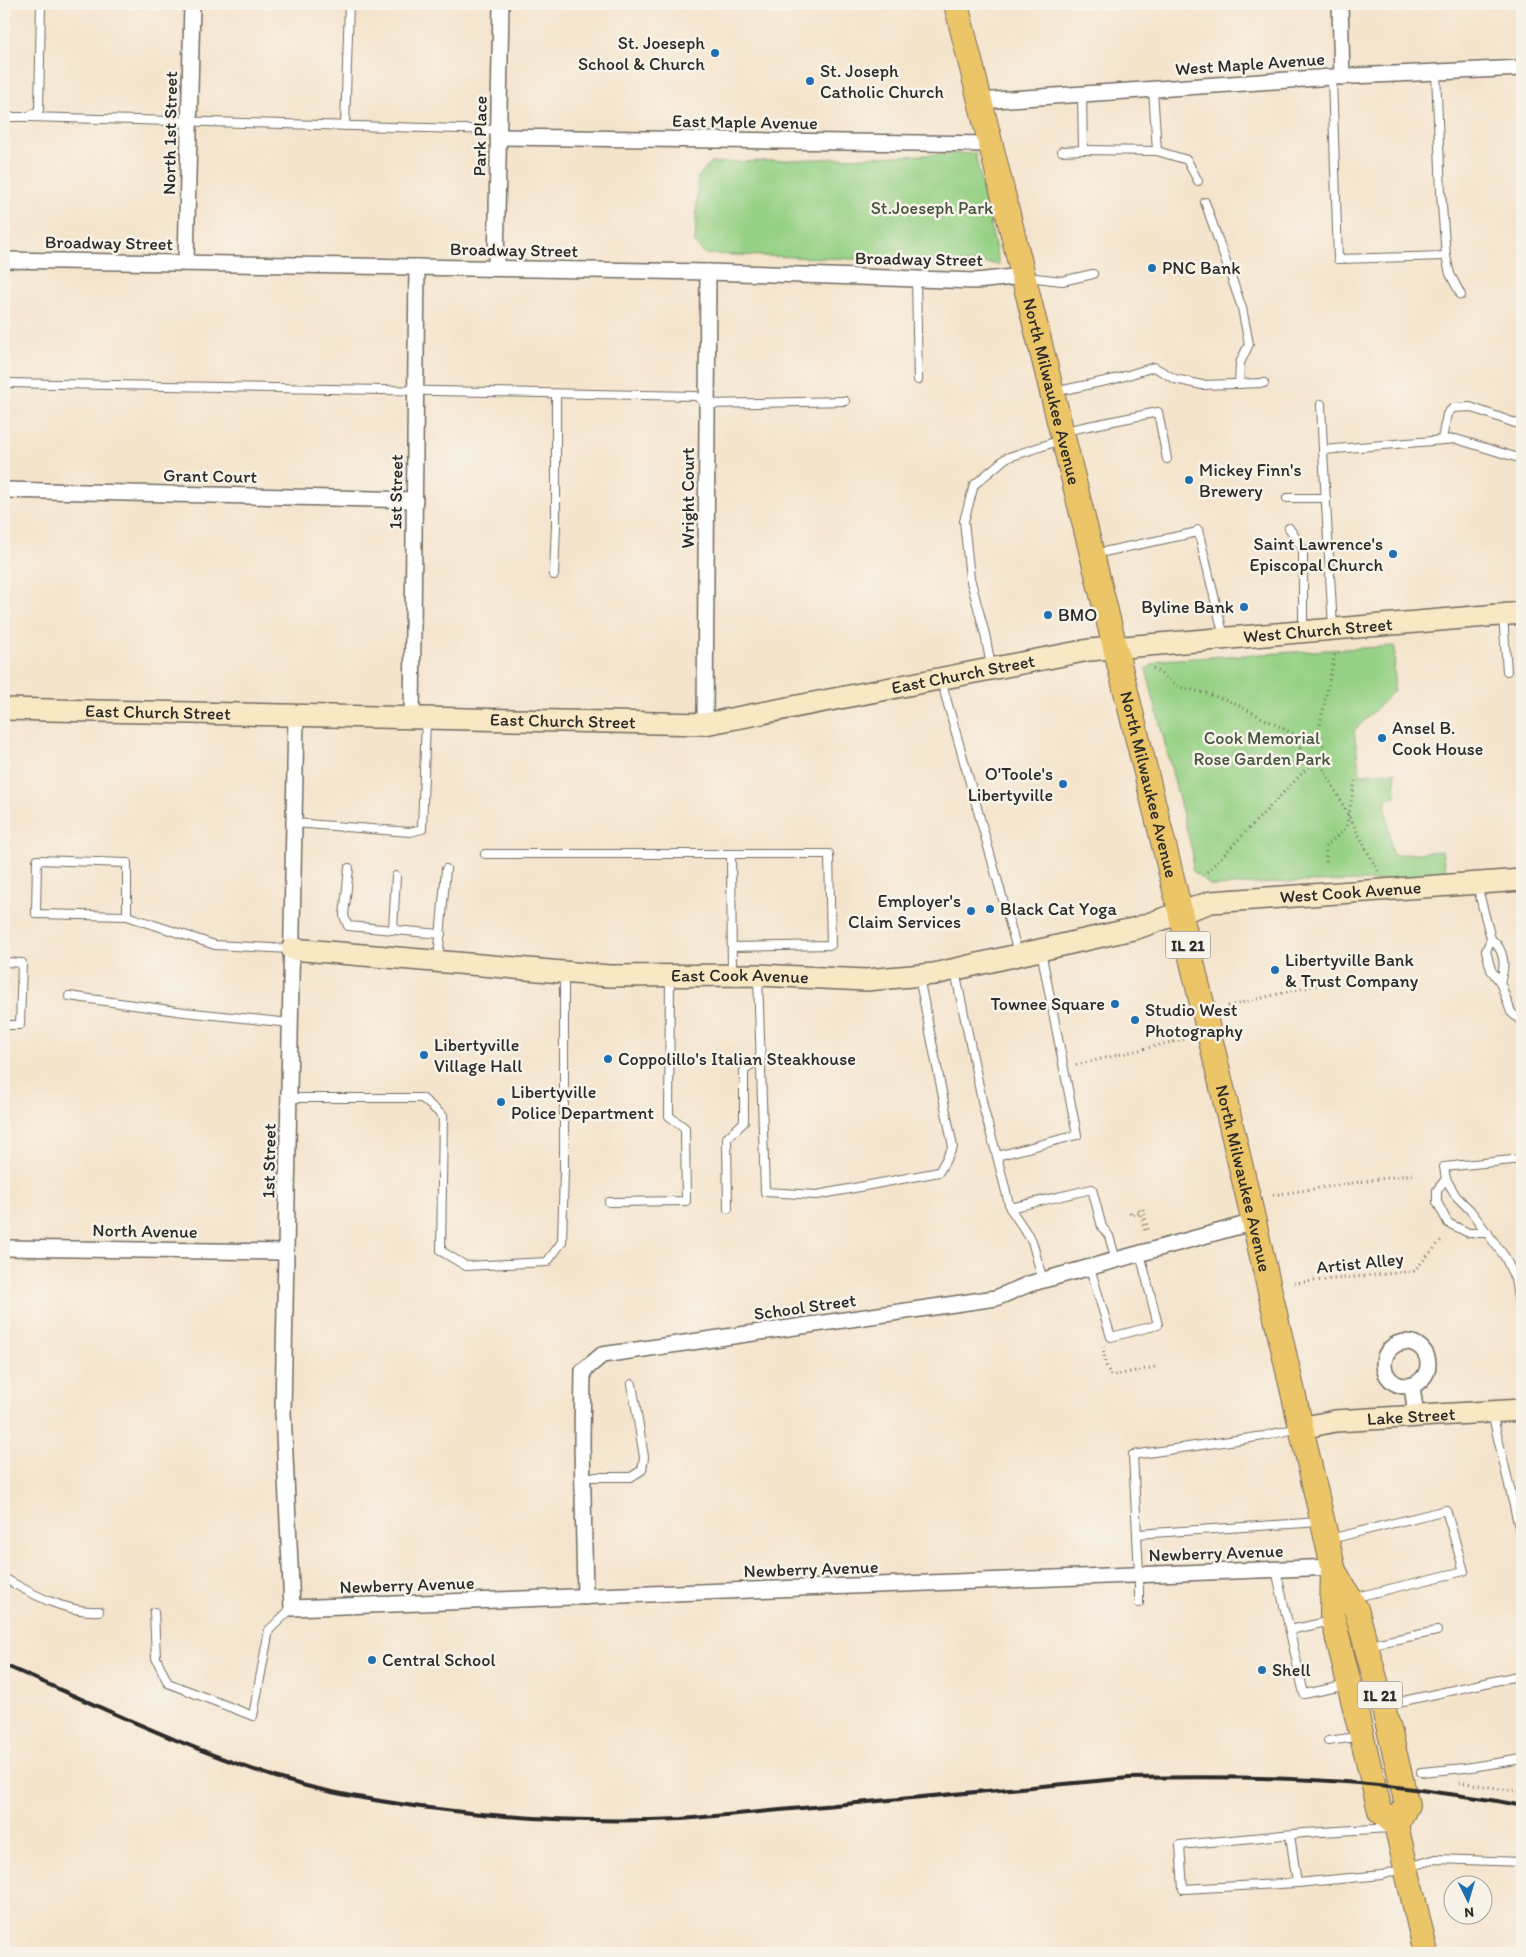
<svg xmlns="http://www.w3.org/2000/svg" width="1526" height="1957" viewBox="0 0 1526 1957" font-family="Itim,sans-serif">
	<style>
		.green { fill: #96d185; stroke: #607e58 }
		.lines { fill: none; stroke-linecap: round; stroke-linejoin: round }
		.lane-casing { stroke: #726c63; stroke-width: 10 }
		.street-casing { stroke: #726c63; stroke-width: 18 }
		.secondary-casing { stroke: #726c63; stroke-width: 24 }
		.primary-casing { stroke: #726c63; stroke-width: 26 }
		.path { stroke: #726c63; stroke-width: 3; stroke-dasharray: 1 4; stroke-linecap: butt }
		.lane { stroke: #fff; stroke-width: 8 }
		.street { stroke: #fff; stroke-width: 15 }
		.secondary { stroke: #f8e8c3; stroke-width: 21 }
		.primary { stroke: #edc569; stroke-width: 24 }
		.rail { stroke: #2b2b2b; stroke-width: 4 }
		.poi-dot { fill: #1f6fb2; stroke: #f7f3e8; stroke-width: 2 }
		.labels { text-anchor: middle; stroke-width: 5; stroke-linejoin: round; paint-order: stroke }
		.shield { fill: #f7f3e8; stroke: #686764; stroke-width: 1 }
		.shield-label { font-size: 16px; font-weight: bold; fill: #2b2b2b }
		.poi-label { font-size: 18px; fill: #2b2b2b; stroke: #f7f3e8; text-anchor: start }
		.street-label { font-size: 18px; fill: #2b2b2b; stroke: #f7f3e8 }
		.park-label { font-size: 18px; fill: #465442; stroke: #f7f3e8 }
	</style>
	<rect width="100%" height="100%" fill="#f7f3e8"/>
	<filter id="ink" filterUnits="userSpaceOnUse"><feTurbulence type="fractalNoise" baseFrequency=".02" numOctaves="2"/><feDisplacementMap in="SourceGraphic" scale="10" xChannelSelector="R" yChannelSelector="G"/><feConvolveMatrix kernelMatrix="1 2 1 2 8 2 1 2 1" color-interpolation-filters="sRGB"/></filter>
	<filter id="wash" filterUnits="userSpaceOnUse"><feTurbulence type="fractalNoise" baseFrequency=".0096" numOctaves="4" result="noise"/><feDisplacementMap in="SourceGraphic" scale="20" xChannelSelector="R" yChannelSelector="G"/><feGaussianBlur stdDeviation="1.12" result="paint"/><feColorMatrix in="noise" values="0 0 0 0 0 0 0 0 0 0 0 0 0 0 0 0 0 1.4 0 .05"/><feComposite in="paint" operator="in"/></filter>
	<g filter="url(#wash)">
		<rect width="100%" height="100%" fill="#f5e4cc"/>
		<g class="green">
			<path d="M975,153L999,264L705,254L695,244L698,177L710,163Z"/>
			<path d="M1395,646L1394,691L1354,731L1360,774L1395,772L1396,796L1385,801L1392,855L1442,851L1447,880L1297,882L1211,886L1192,870L1193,855L1146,669L1161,660Z"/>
		</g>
	</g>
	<g filter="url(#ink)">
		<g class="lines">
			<defs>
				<g id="lane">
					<path d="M1332,77L1338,259L1446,256L1441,193L1436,72"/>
					<path d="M4,117H28L39,110L41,4"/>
					<path d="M28,117L498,130"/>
					<path d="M345,126L349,4"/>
					<path d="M1083,150L1157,151L1153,89"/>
					<path d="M1062,151L1083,150L1082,94"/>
					<path d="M1157,151L1187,160L1198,181"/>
					<path d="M1205,202L1242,308L1249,344L1240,363L1239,384"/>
					<path d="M1446,256L1450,274L1461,295"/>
					<path d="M1028,277L1062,281L1093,274"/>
					<path d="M916,279L918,380"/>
					<path d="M4,383L696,396L707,404L845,401"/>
					<path d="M1054,392L1115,379L1154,367L1175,379L1202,385L1264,383"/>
					<path d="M1321,404L1323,450L1456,439L1522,459"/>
					<path d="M1064,431L1158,412L1167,459"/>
					<path d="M1442,439L1447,414L1453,408L1470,407L1515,423"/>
					<path d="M1323,450L1333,628"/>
					<path d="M1287,498H1326"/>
					<path d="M1289,528L1303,549V630"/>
					<path d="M1198,530L1224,637"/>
					<path d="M1094,554L1198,532"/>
					<path d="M554,575L556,525V394"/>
					<path d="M1503,616L1507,671"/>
					<path d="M991,666L985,634L970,578L964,521L974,485L1006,458L1061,440"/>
					<path d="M941,680L1018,953"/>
					<path d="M294,823L410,832L422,829L426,720"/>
					<path d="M485,854H731L732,973"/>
					<path d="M731,854H829L831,945L732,947"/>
					<path d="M349,868L344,916L348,926L441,934"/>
					<path d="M1477,885L1491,939L1486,951L1491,970L1500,982L1511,1012L1522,1022"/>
					<path d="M127,916V863L37,860L36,914L127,916L215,945L290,949"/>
					<path d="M393,930L396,876"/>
					<path d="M1491,939C1505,950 1506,966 1500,982"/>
					<path d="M438,960L446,869"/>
					<path d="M4,962L22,963L20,1025H4"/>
					<path d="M955,971L984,1110L997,1156L1010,1208L1032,1241L1043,1281"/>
					<path d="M758,977L765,1192L817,1195L939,1172L953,1147L919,977"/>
					<path d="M69,996L184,1012L290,1023"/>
					<path d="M289,1098H422L443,1116L441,1251L466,1266L547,1262L562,1242L564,1171V975"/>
					<path d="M997,1156L1077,1135L1041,951"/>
					<path d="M1522,1159L1444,1167L1446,1179L1456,1196L1470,1210L1505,1257L1515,1279L1522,1322"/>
					<path d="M1446,1179L1437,1190V1202L1448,1223L1469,1233H1488"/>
					<path d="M609,1202L686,1201L685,1128L669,1116L670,978"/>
					<path d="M1010,1208L1092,1189L1102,1227L1109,1236L1116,1260"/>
					<path d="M728,1209L727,1138L744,1122V1071L761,1056"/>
					<path d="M1090,1268L1111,1337L1158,1325L1140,1253"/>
					<path d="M1492,1413L1522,1540"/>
					<path d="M583,1477H631L642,1470L644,1457L632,1384"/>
					<path d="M1137,1534L1320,1522"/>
					<path d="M1330,1539L1446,1510L1464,1571L1352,1598"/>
					<path d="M1276,1570L1304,1694L1338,1687"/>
					<path d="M4,1578C32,1594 66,1613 99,1611"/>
					<path d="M1139,1603V1574L1133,1455L1264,1436L1298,1428"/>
					<path d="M154,1612L156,1658L168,1683L253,1716L269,1630L292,1608"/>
					<path d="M1290,1630L1331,1621"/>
					<path d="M1368,1645L1437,1631"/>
					<path d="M1385,1705L1522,1675"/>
					<path d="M1328,1741L1349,1738"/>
					<path d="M1421,1772L1465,1768L1522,1759"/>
					<path d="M1290,1835L1297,1883L1382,1875L1436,1859L1522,1862"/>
					<path d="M1297,1883L1183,1889L1180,1845L1304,1833L1390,1828"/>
				</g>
				<g id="street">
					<path d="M1340,4L1342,77"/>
					<path d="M980,101L1332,77L1522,68"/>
					<path d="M498,137L991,144"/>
					<path d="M4,260L708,272L976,281L1023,276"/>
					<path d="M186,263L192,4"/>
					<path d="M496,268L501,4"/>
					<path d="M4,490L415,500"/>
					<path d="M296,715L283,1412L292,1608L1333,1567"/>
					<path d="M412,718L417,267"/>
					<path d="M705,724L708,272"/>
					<path d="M4,1248L286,1252"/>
					<circle cx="1406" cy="1364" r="22"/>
					<path d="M1412,1386L1416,1416"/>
					<path d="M585,1597L582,1442L583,1371L602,1355L996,1298L1029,1284L1254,1222"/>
				</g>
				<g id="secondary">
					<path id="s1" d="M4,709L705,724L1089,650L1522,613"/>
					<path id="s2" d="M292,949L609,976L758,975L866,980L934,974L1018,955L1137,928L1211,902L1522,880"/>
					<path id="s3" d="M1301,1428L1335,1421L1522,1410"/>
				</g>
				<g id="primary">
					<path id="s4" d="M956,4L1173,882L1254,1222L1333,1567L1332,1614L1380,1811L1396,1825L1426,1953"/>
					<path d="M1333,1569L1356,1609L1389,1729L1407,1805L1396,1825"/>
				</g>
			</defs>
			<use href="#lane" class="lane-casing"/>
			<use href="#street" class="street-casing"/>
			<use href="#secondary" class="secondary-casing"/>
			<use href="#primary" class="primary-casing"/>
			<g class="path">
				<path d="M1153,668L1179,687L1206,693L1234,703L1305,740"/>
				<path d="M1317,739L1335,653"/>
				<path d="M1319,760L1378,871"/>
				<path d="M1326,862V846L1346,828L1355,781"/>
				<path d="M1207,872L1312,763C1333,758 1323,731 1305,740L1299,750L1304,760L1312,763"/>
				<path d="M1228,1006L1338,980"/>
				<path d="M1076,1065L1185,1039"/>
				<path d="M1273,1195L1413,1174"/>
				<path d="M1143,1209L1149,1233"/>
				<path d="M1139,1210L1146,1234"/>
				<path d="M1130,1212L1131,1215L1140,1213"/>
				<path d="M1294,1283L1414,1271L1443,1238"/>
				<path d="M1103,1346L1105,1363L1111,1376L1155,1367"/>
				<path d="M1459,1782L1522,1792"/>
			</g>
			<use href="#lane" class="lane"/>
			<use href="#street" class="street"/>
			<use href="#secondary" class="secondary"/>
			<use href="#primary" class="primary"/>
			<path class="rail" d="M4,1665C97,1705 191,1751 288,1781C332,1794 376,1801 421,1807C508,1819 594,1823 682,1819L1129,1778C1229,1776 1330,1777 1428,1791C1460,1796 1491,1799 1522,1806"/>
		</g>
	</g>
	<g class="poi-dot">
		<circle cx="715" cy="53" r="5"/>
		<circle cx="810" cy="81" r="5"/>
		<circle cx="1152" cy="268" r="5"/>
		<circle cx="1189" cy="480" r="5"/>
		<circle cx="1393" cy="554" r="5"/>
		<circle cx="1244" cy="607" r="5"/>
		<circle cx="1048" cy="615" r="5"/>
		<circle cx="1382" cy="738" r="5"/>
		<circle cx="1063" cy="784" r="5"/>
		<circle cx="990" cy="909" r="5"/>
		<circle cx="971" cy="911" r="5"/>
		<circle cx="1275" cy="970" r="5"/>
		<circle cx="1115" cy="1004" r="5"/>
		<circle cx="1135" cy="1020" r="5"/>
		<circle cx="424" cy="1055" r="5"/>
		<circle cx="608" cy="1059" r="5"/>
		<circle cx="501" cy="1102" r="5"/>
		<circle cx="372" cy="1660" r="5"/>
		<circle cx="1262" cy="1670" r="5"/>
	</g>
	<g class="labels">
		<g class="shield">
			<rect x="1165.5" y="931.5" width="45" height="27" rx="4"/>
			<rect x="1357.5" y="1681.5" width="45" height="27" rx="4"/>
		</g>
		<g class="shield-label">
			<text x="1188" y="951">IL 21</text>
			<text x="1380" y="1701">IL 21</text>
		</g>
		<g class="poi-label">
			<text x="705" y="49" text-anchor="end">St. Joeseph<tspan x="705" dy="21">School &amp; Church</tspan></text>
			<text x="820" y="77">St. Joseph<tspan x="820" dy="21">Catholic Church</tspan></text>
			<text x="1162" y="274">PNC Bank</text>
			<text x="1199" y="476">Mickey Finn's<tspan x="1199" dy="21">Brewery</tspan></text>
			<text x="1383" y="550" text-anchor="end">Saint Lawrence's<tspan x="1383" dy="21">Episcopal Church</tspan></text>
			<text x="1234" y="613" text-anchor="end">Byline Bank</text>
			<text x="1058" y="621">BMO</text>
			<text x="1392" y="734">Ansel B.<tspan x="1392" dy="21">Cook House</tspan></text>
			<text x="1053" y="780" text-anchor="end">O'Toole's<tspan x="1053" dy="21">Libertyville</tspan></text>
			<text x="961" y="907" text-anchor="end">Employer's<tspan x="961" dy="21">Claim Services</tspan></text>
			<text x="1000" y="915">Black Cat Yoga</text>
			<text x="1285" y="966">Libertyville Bank<tspan x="1285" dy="21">&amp; Trust Company</tspan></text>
			<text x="1105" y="1010" text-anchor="end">Townee Square</text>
			<text x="1145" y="1016">Studio West<tspan x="1145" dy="21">Photography</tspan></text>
			<text x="434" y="1051">Libertyville<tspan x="434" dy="21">Village Hall</tspan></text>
			<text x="618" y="1065">Coppolillo's Italian Steakhouse</text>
			<text x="511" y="1098">Libertyville<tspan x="511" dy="21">Police Department</tspan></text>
			<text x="382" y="1666">Central School</text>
			<text x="1272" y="1676">Shell</text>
		</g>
		<g class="street-label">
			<text transform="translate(1250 64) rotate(-4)" y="6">West Maple Avenue</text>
			<text transform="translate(745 122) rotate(1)" y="6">East Maple Avenue</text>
			<text transform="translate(170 133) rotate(-89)" y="6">North 1st Street</text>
			<text transform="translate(480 136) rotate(-89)" y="6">Park Place</text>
			<text transform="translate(109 243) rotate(1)" y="6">Broadway Street</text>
			<text transform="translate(514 250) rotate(1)" y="6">Broadway Street</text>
			<text transform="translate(919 259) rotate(1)" y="6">Broadway Street</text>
			<text dy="6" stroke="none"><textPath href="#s4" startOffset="399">North Milwaukee Avenue</textPath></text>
			<text transform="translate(210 476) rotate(1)" y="6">Grant Court</text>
			<text transform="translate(396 492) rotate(-89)" y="6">1st Street</text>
			<text transform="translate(688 498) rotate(-90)" y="6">Wright Court</text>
			<text dy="6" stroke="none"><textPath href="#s1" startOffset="1322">West Church Street</textPath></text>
			<text dy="6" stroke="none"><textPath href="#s1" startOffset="964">East Church Street</textPath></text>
			<text dy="6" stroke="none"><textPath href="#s1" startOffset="154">East Church Street</textPath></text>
			<text dy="6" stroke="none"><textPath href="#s1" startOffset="559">East Church Street</textPath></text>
			<text dy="6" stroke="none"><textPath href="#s4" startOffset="804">North Milwaukee Avenue</textPath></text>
			<text dy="6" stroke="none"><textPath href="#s2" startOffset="1070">West Cook Avenue</textPath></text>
			<text dy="6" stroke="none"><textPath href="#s2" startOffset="449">East Cook Avenue</textPath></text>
			<text transform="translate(269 1161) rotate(-89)" y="6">1st Street</text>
			<text dy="6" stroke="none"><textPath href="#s4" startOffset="1209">North Milwaukee Avenue</textPath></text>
			<text transform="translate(145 1231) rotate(1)" y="6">North Avenue</text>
			<text transform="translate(1360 1263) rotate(-6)" y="6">Artist Alley</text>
			<text transform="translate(805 1307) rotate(-8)" y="6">School Street</text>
			<text dy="6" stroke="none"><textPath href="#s3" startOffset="111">Lake Street</textPath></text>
			<text transform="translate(1216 1553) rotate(-2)" y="6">Newberry Avenue</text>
			<text transform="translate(811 1569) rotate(-2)" y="6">Newberry Avenue</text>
			<text transform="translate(407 1585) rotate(-2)" y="6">Newberry Avenue</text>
		</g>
		<g class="park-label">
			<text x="932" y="214">St.Joeseph Park</text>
			<text x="1262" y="744">Cook Memorial<tspan x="1262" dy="21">Rose Garden Park</tspan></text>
		</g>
	</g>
	<rect width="1526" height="1957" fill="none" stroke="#f7f3e8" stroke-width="20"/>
	<g transform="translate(1468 1900) rotate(175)"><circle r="24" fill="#f7f3e8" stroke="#a5a39c"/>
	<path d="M0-4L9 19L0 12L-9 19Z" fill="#1f6fb2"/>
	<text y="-8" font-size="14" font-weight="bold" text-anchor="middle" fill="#2b2b2b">N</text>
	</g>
</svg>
